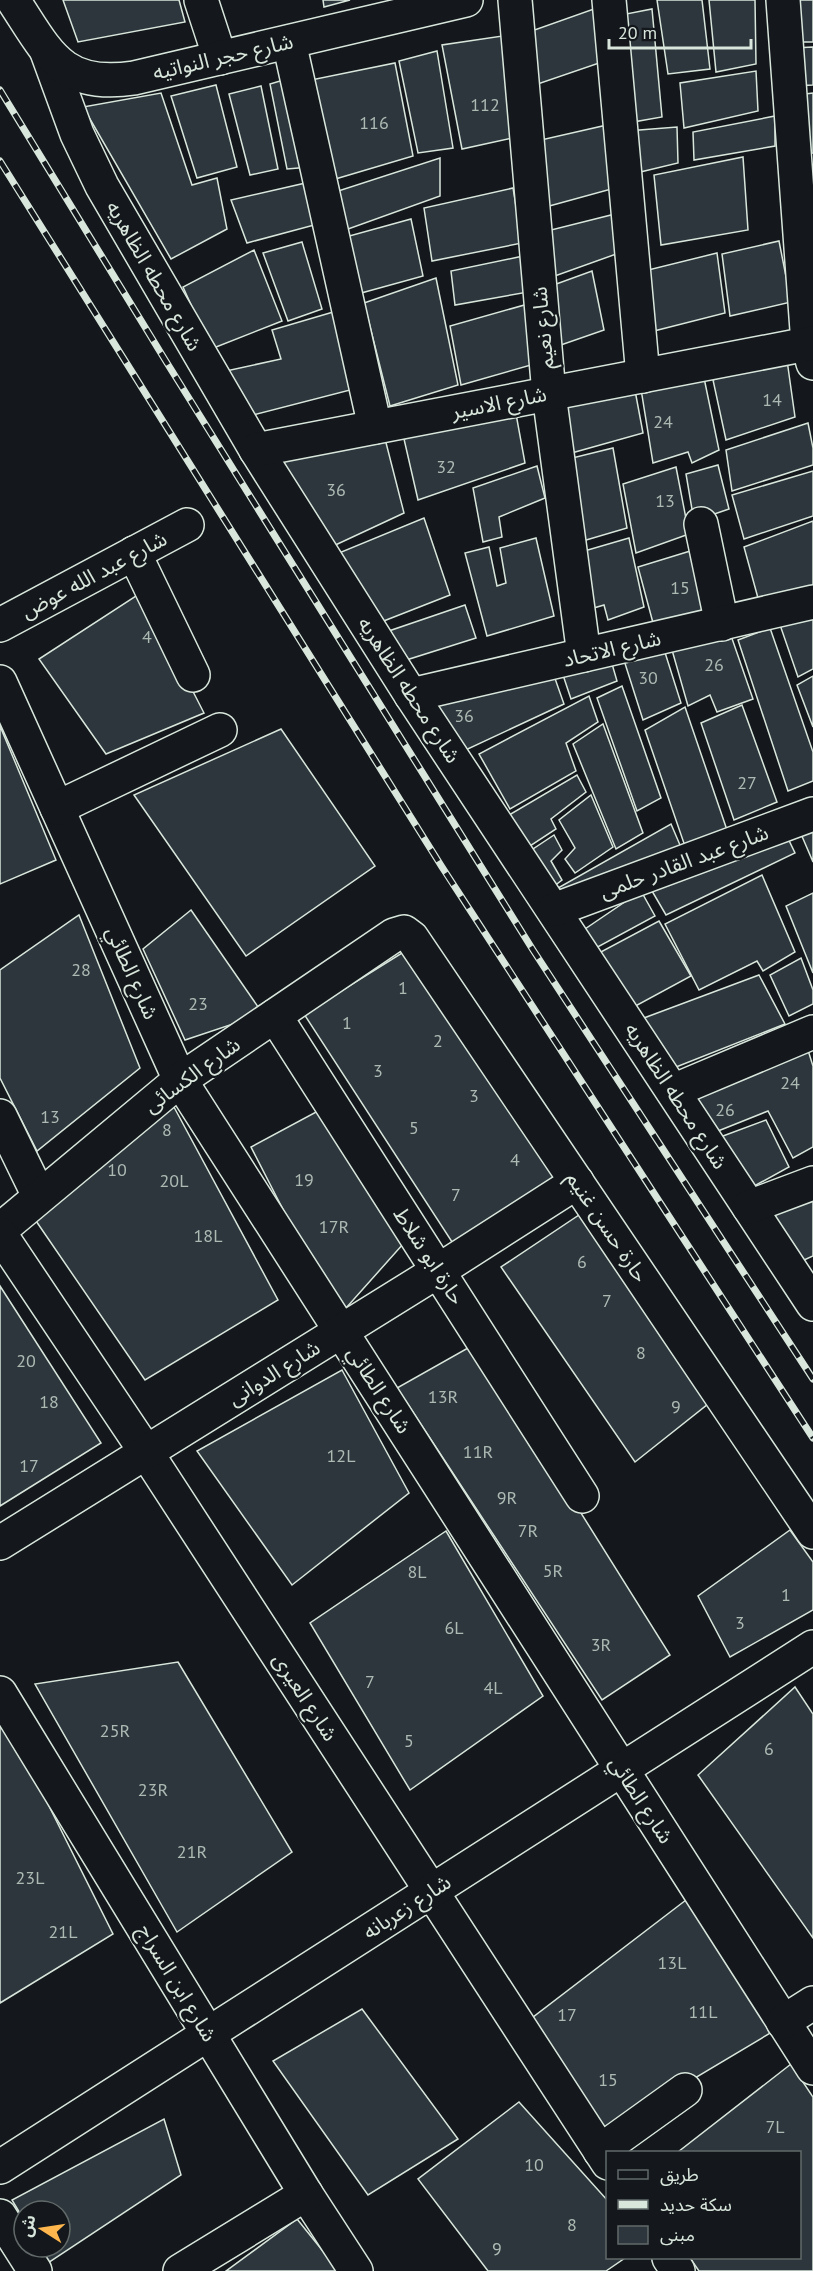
<svg xmlns="http://www.w3.org/2000/svg" width="813" height="2271" viewBox="0 0 813 2271" font-family="'PT Sans','Noto Sans Arabic',sans-serif">
	<style>
		.building { fill: #2c363c; stroke: #d8e6dc; stroke-width: 1.5 }
		.lines { fill: none; stroke-linecap: round; stroke-linejoin: round }
		.minor-casing { stroke: #d8e6dc; stroke-width: 36 }
		.tertiary-casing { stroke: #d8e6dc; stroke-width: 36 }
		.minor { stroke: #14181c; stroke-width: 33 }
		.tertiary { stroke: #14181c; stroke-width: 33 }
		.rail-casing { stroke: #d8e6dc; stroke-width: 7 }
		.rail { stroke: #14181c; stroke-width: 4.5; stroke-dasharray: 14; stroke-linecap: butt }
		.labels { text-anchor: middle; stroke-width: 4.5; stroke-linejoin: round; paint-order: stroke }
		.number-label { font-size: 18px; fill: #adbab4 }
		.street-label { font-size: 21px; fill: #d8e6dc; stroke: #14181c }
	</style>
	<rect width="100%" height="100%" fill="#14181c"/>
	<g class="building">
		<path d="M63,0H179L185,22L78,42Z"/>
		<path d="M323,0H350L324,7Z"/>
		<path d="M657,0H702L710,69L668,74Z"/>
		<path d="M709,0H755L756,64L716,72Z"/>
		<path d="M800,0H813V42H799Z"/>
		<path d="M605,5V61L529,87L526,33Z"/>
		<path d="M652,9L662,117L633,122L626,14Z"/>
		<path d="M509,35L521,136L462,149L442,45Z"/>
		<path d="M813,47V85L794,86L793,48Z"/>
		<path d="M437,51L453,148L418,153L399,61Z"/>
		<path d="M395,63L413,156L332,180L306,81Z"/>
		<path d="M756,71L758,111L684,128L680,83Z"/>
		<path d="M290,78L310,167L287,169L270,84Z"/>
		<path d="M216,85L237,167L197,178L171,96Z"/>
		<path d="M261,86L278,169L250,175L229,94Z"/>
		<path d="M161,93L192,185L217,178L227,229L171,259L83,107Z"/>
		<path d="M813,93V153L797,155L798,95Z"/>
		<path d="M775,116V146L694,160L693,132Z"/>
		<path d="M607,125L615,188L542,208L532,142Z"/>
		<path d="M677,127L678,163L632,174L627,131Z"/>
		<path d="M743,157L748,230L661,245L654,175Z"/>
		<path d="M440,158V196L337,233L329,194Z"/>
		<path d="M310,182L318,224L247,243L231,200Z"/>
		<path d="M513,188L522,243L432,261L424,208Z"/>
		<path d="M615,214L619,253L552,277L543,232Z"/>
		<path d="M411,219L423,276L354,295L342,238Z"/>
		<path d="M779,241L791,302L730,316L722,254Z"/>
		<path d="M302,242L322,309L288,321L263,253Z"/>
		<path d="M254,250L282,321L211,349L183,287Z"/>
		<path d="M717,253L725,313L650,332L640,272Z"/>
		<path d="M528,255L534,291L455,305L451,271Z"/>
		<path d="M592,271L604,330L558,346L548,287Z"/>
		<path d="M436,278L458,385L390,406L364,303Z"/>
		<path d="M535,302L545,361L461,385L450,326Z"/>
		<path d="M340,310L354,389L249,416L226,371L281,359L272,330Z"/>
		<path d="M786,353L795,417L726,440L713,380Z"/>
		<path d="M703,373L719,450L692,463L688,452L653,463L641,389Z"/>
		<path d="M634,385L643,433L568,454L557,401Z"/>
		<path d="M514,403L525,463L418,500L404,439Z"/>
		<path d="M808,423L813,448V465L732,491L726,450Z"/>
		<path d="M383,431L404,513L329,548L272,456Z"/>
		<path d="M613,448L627,528L576,543L564,460Z"/>
		<path d="M718,465L729,509L694,521L686,474Z"/>
		<path d="M537,466L545,498L499,517L502,537L483,542L473,488Z"/>
		<path d="M676,467L689,534L636,553L623,484Z"/>
		<path d="M813,471V516L744,539L732,495Z"/>
		<path d="M424,518L450,595L376,624L334,555Z"/>
		<path d="M813,521V592L761,609L744,547Z"/>
		<path d="M536,538L554,616L487,636L465,553L489,547L497,586L506,583L500,548Z"/>
		<path d="M629,538L644,607L608,620L604,605L587,610L574,554Z"/>
		<path d="M700,548L714,615L656,634L638,567Z"/>
		<path d="M142,592L204,713L106,754L39,659Z"/>
		<path d="M465,605L476,638L403,661L383,633Z"/>
		<path d="M813,610V669L798,677L779,622Z"/>
		<path d="M728,627L753,699L717,712L710,695L688,706L670,643Z"/>
		<path d="M770,628L813,752V781L788,791L738,640Z"/>
		<path d="M662,643L681,703L643,720L622,654Z"/>
		<path d="M610,657L617,681L571,699L562,672Z"/>
		<path d="M552,670L564,704L457,754L425,702Z"/>
		<path d="M813,676V727L797,685Z"/>
		<path d="M622,686L661,798L637,811L597,698Z"/>
		<path d="M589,696L598,722L566,743L576,771L510,809L479,754Z"/>
		<path d="M742,705L777,802L734,820L701,723Z"/>
		<path d="M685,707L728,833L688,855L645,730Z"/>
		<path d="M603,724L643,833L616,849L573,744Z"/>
		<path d="M0,726L56,860L0,884Z"/>
		<path d="M281,729L375,866L246,956L134,795Z"/>
		<path d="M577,775L586,792L551,819L556,829L527,848L509,815Z"/>
		<path d="M591,795L613,847L575,873L565,859L575,848L559,820Z"/>
		<path d="M671,824L683,852L566,900L558,888Z"/>
		<path d="M782,826L795,853L666,915L652,891Z"/>
		<path d="M813,829V862L801,834Z"/>
		<path d="M554,835L562,850L551,861L562,880L549,890L527,853Z"/>
		<path d="M762,875L795,952L763,971L757,961L699,990L665,924Z"/>
		<path d="M641,891L655,916L594,949L585,929Z"/>
		<path d="M813,893V973L786,906Z"/>
		<path d="M191,910L263,1014L185,1040L143,949Z"/>
		<path d="M79,915L140,1068L37,1151L0,1078V970Z"/>
		<path d="M659,921L691,976L630,1009L597,954Z"/>
		<path d="M410,948L559,1176L454,1245L304,1014Z"/>
		<path d="M801,958L813,990V1004L789,1016L770,975Z"/>
		<path d="M759,975L785,1024L671,1069L644,1018Z"/>
		<path d="M806,1044L813,1066V1147L793,1158L768,1111L713,1133L688,1092Z"/>
		<path d="M168,1096L278,1300L145,1380L34,1218Z"/>
		<path d="M331,1104L412,1234L338,1317L251,1147Z"/>
		<path d="M766,1120L789,1167L747,1190L715,1139Z"/>
		<path d="M813,1190V1256L793,1265L759,1210Z"/>
		<path d="M585,1211L713,1400L635,1462L501,1267Z"/>
		<path d="M0,1286L101,1443L0,1506Z"/>
		<path d="M475,1344L670,1655L602,1700L397,1388Z"/>
		<path d="M342,1370L409,1493L292,1585L197,1451Z"/>
		<path d="M790,1530L813,1562V1610L730,1657L698,1596Z"/>
		<path d="M446,1531L543,1696L410,1790L310,1623Z"/>
		<path d="M178,1662L292,1852L177,1932L35,1684Z"/>
		<path d="M795,1687L813,1714V1938L698,1775Z"/>
		<path d="M8,1724L113,1934L0,2003V1728Z"/>
		<path d="M686,1900L772,2032L606,2131L528,2021Z"/>
		<path d="M362,2009L458,2139L368,2195L273,2061Z"/>
		<path d="M791,2064L813,2097V2271H699L690,2258H800V2152H678Z"/>
		<path d="M519,2102L608,2201V2258H625L606,2271H488L418,2179Z"/>
		<path d="M164,2119L181,2175L48,2263L39,2247H60V2211H24V2220L12,2200Z"/>
		<path d="M297,2219L339,2271H226Z"/>
	</g>
	<g class="lines">
		<defs>
			<g id="minor">
				<path d="M201,0L220,58"/>
				<path d="M515,0L549,394L584,655"/>
				<path d="M609,0L643,376"/>
				<path d="M783,0L808,344L813,363"/>
				<path d="M289,42L375,427"/>
				<path d="M47,52L77,134L102,186L256,450L411,695L813,1304"/>
				<path d="M256,450L813,343"/>
				<path d="M701,524L722,624"/>
				<path d="M134,553L193,675"/>
				<path d="M0,625L187,525"/>
				<path d="M0,682L180,1080L813,2068"/>
				<path d="M411,695L813,602"/>
				<path d="M57,808L220,730"/>
				<path d="M554,910L813,814"/>
				<path d="M275,1016L582,1496"/>
				<path d="M673,1091L813,1032"/>
				<path d="M0,1116L39,1196"/>
				<path d="M749,1207L813,1183"/>
				<path d="M0,1230L180,1080L394,935L404,932L412,938L813,1532"/>
				<path d="M0,1234L146,1452L608,2163"/>
				<path d="M0,1543L438,1271L577,1182"/>
				<path d="M0,1693L306,2194L356,2271"/>
				<path d="M783,2022L813,2003"/>
				<path d="M600,2151L685,2090"/>
				<path d="M0,2167L813,1647"/>
				<path d="M0,2216L35,2271"/>
				<path d="M669,2258L678,2271"/>
				<path d="M180,2271L306,2194"/>
			</g>
			<path id="tertiary" d="M13,0C48,53 61,89 134,78L466,0"/>
		</defs>
		<use href="#minor" class="minor-casing"/>
		<use href="#tertiary" class="tertiary-casing"/>
		<use href="#minor" class="minor"/>
		<use href="#tertiary" class="tertiary"/>
		<defs>
			<g id="rail">
				<path d="M0,90L167,363L533,950L813,1379"/>
				<path d="M0,161L442,867L813,1438"/>
			</g>
		</defs>
		<use href="#rail" class="rail-casing"/>
		<use href="#rail" class="rail"/>
	</g>
	<g class="labels">
		<g class="number-label">
			<text x="485" y="111">112</text>
			<text x="374" y="129">116</text>
			<text x="772" y="406">14</text>
			<text x="663" y="428">24</text>
			<text x="446" y="473">32</text>
			<text x="336" y="496">36</text>
			<text x="665" y="507">13</text>
			<text x="680" y="594">15</text>
			<text x="147" y="643">4</text>
			<text x="714" y="671">26</text>
			<text x="648" y="684">30</text>
			<text x="464" y="722">36</text>
			<text x="747" y="789">27</text>
			<text x="81" y="976">28</text>
			<text x="403" y="994">1</text>
			<text x="198" y="1010">23</text>
			<text x="347" y="1029">1</text>
			<text x="438" y="1047">2</text>
			<text x="378" y="1077">3</text>
			<text x="790" y="1089">24</text>
			<text x="474" y="1102">3</text>
			<text x="725" y="1116">26</text>
			<text x="50" y="1123">13</text>
			<text x="414" y="1134">5</text>
			<text x="167" y="1136">8</text>
			<text x="515" y="1166">4</text>
			<text x="117" y="1176">10</text>
			<text x="304" y="1186">19</text>
			<text x="174" y="1187">20L</text>
			<text x="456" y="1201">7</text>
			<text x="334" y="1233">17R</text>
			<text x="208" y="1242">18L</text>
			<text x="582" y="1268">6</text>
			<text x="607" y="1307">7</text>
			<text x="641" y="1359">8</text>
			<text x="26" y="1367">20</text>
			<text x="443" y="1403">13R</text>
			<text x="49" y="1408">18</text>
			<text x="676" y="1413">9</text>
			<text x="478" y="1458">11R</text>
			<text x="341" y="1462">12L</text>
			<text x="29" y="1472">17</text>
			<text x="507" y="1504">9R</text>
			<text x="528" y="1537">7R</text>
			<text x="553" y="1577">5R</text>
			<text x="417" y="1578">8L</text>
			<text x="786" y="1601">1</text>
			<text x="740" y="1629">3</text>
			<text x="454" y="1634">6L</text>
			<text x="601" y="1651">3R</text>
			<text x="370" y="1688">7</text>
			<text x="493" y="1694">4L</text>
			<text x="115" y="1737">25R</text>
			<text x="409" y="1747">5</text>
			<text x="769" y="1755">6</text>
			<text x="153" y="1796">23R</text>
			<text x="192" y="1858">21R</text>
			<text x="30" y="1884">23L</text>
			<text x="63" y="1938">21L</text>
			<text x="672" y="1969">13L</text>
			<text x="703" y="2018">11L</text>
			<text x="567" y="2021">17</text>
			<text x="608" y="2086">15</text>
			<text x="775" y="2133">7L</text>
			<text x="534" y="2171">10</text>
			<text x="572" y="2231">8</text>
			<text x="497" y="2255">9</text>
		</g>
		<g class="street-label">
			<text transform="translate(223 57) rotate(-13)" y="7">شارع حجر النواتيه</text>
			<text transform="translate(154 276) rotate(60)" y="7">شارع محطه الظاهريه</text>
			<text transform="translate(543 328) rotate(-95)" y="7">شارع نعيم</text>
			<text transform="translate(499 403) rotate(-11)" y="7">شارع الاسير</text>
			<text transform="translate(94 575) rotate(-28)" y="7">شارع عبد الله عوض</text>
			<text transform="translate(612 649) rotate(-13)" y="7">شارع الاتحاد</text>
			<text transform="translate(409 690) rotate(57)" y="7">شارع محطه الظاهريه</text>
			<text transform="translate(684 862) rotate(-20)" y="7">شارع عبد القادر حلمى</text>
			<text transform="translate(132 973) rotate(66)" y="7">شارع الطائي</text>
			<text transform="translate(192 1075) rotate(-36)" y="7">شارع الكسائى</text>
			<text transform="translate(676 1096) rotate(57)" y="7">شارع محطه الظاهريه</text>
			<text transform="translate(607 1227) rotate(56)" y="7">حارة حسن غنيم</text>
			<text transform="translate(429 1256) rotate(57)" y="7">حارة ابو شلاط</text>
			<text transform="translate(274 1373) rotate(-32)" y="7">شارع الدوانى</text>
			<text transform="translate(379 1390) rotate(57)" y="7">شارع الطائي</text>
			<text transform="translate(305 1697) rotate(57)" y="7">شارع العيرى</text>
			<text transform="translate(641 1800) rotate(57)" y="7">شارع الطائي</text>
			<text transform="translate(407 1907) rotate(-33)" y="7">شارع زعربانه</text>
			<text transform="translate(177 1983) rotate(59)" y="7">شارع ابن السراج</text>
		</g>
	</g>
	<rect x="606" y="2151" width="195" height="108" fill="#14181c" stroke="#626a69" stroke-width="1.5"/>
	<rect x="618" y="2170" width="30" height="9" fill="#14181c" stroke="#626a69" stroke-width="1.5"/>
	<text x="660" y="2181" font-size="18" fill="#d8e6dc">طريق</text>
	<rect x="618" y="2200" width="30" height="9" fill="#d8e6dc" stroke="#626a69" stroke-width="1.5"/>
	<text x="660" y="2211" font-size="18" fill="#d8e6dc">سكة حديد</text>
	<rect x="618" y="2226" width="30" height="18" fill="#2c363c" stroke="#626a69" stroke-width="1.5"/>
	<text x="660" y="2241" font-size="18" fill="#d8e6dc">مبنى</text>
	<g transform="translate(42 2229) rotate(282)"><circle r="28" fill="#14181c" stroke="#626a69" stroke-width="1.5"/>
	<path d="M0-4.5L10 22L0 15L-10 22Z" fill="#ffb74d"/>
	<text y="-9" font-size="16" font-weight="bold" text-anchor="middle" fill="#d8e6dc">ش</text>
	</g>
	<path d="M609 39v9h142v-9" fill="none" stroke="#d8e6dc" stroke-width="3"/>
	<text x="618" y="39" font-size="18" fill="#d8e6dc" stroke="#14181c" stroke-width="4.5" paint-order="stroke">20 m</text>
</svg>
